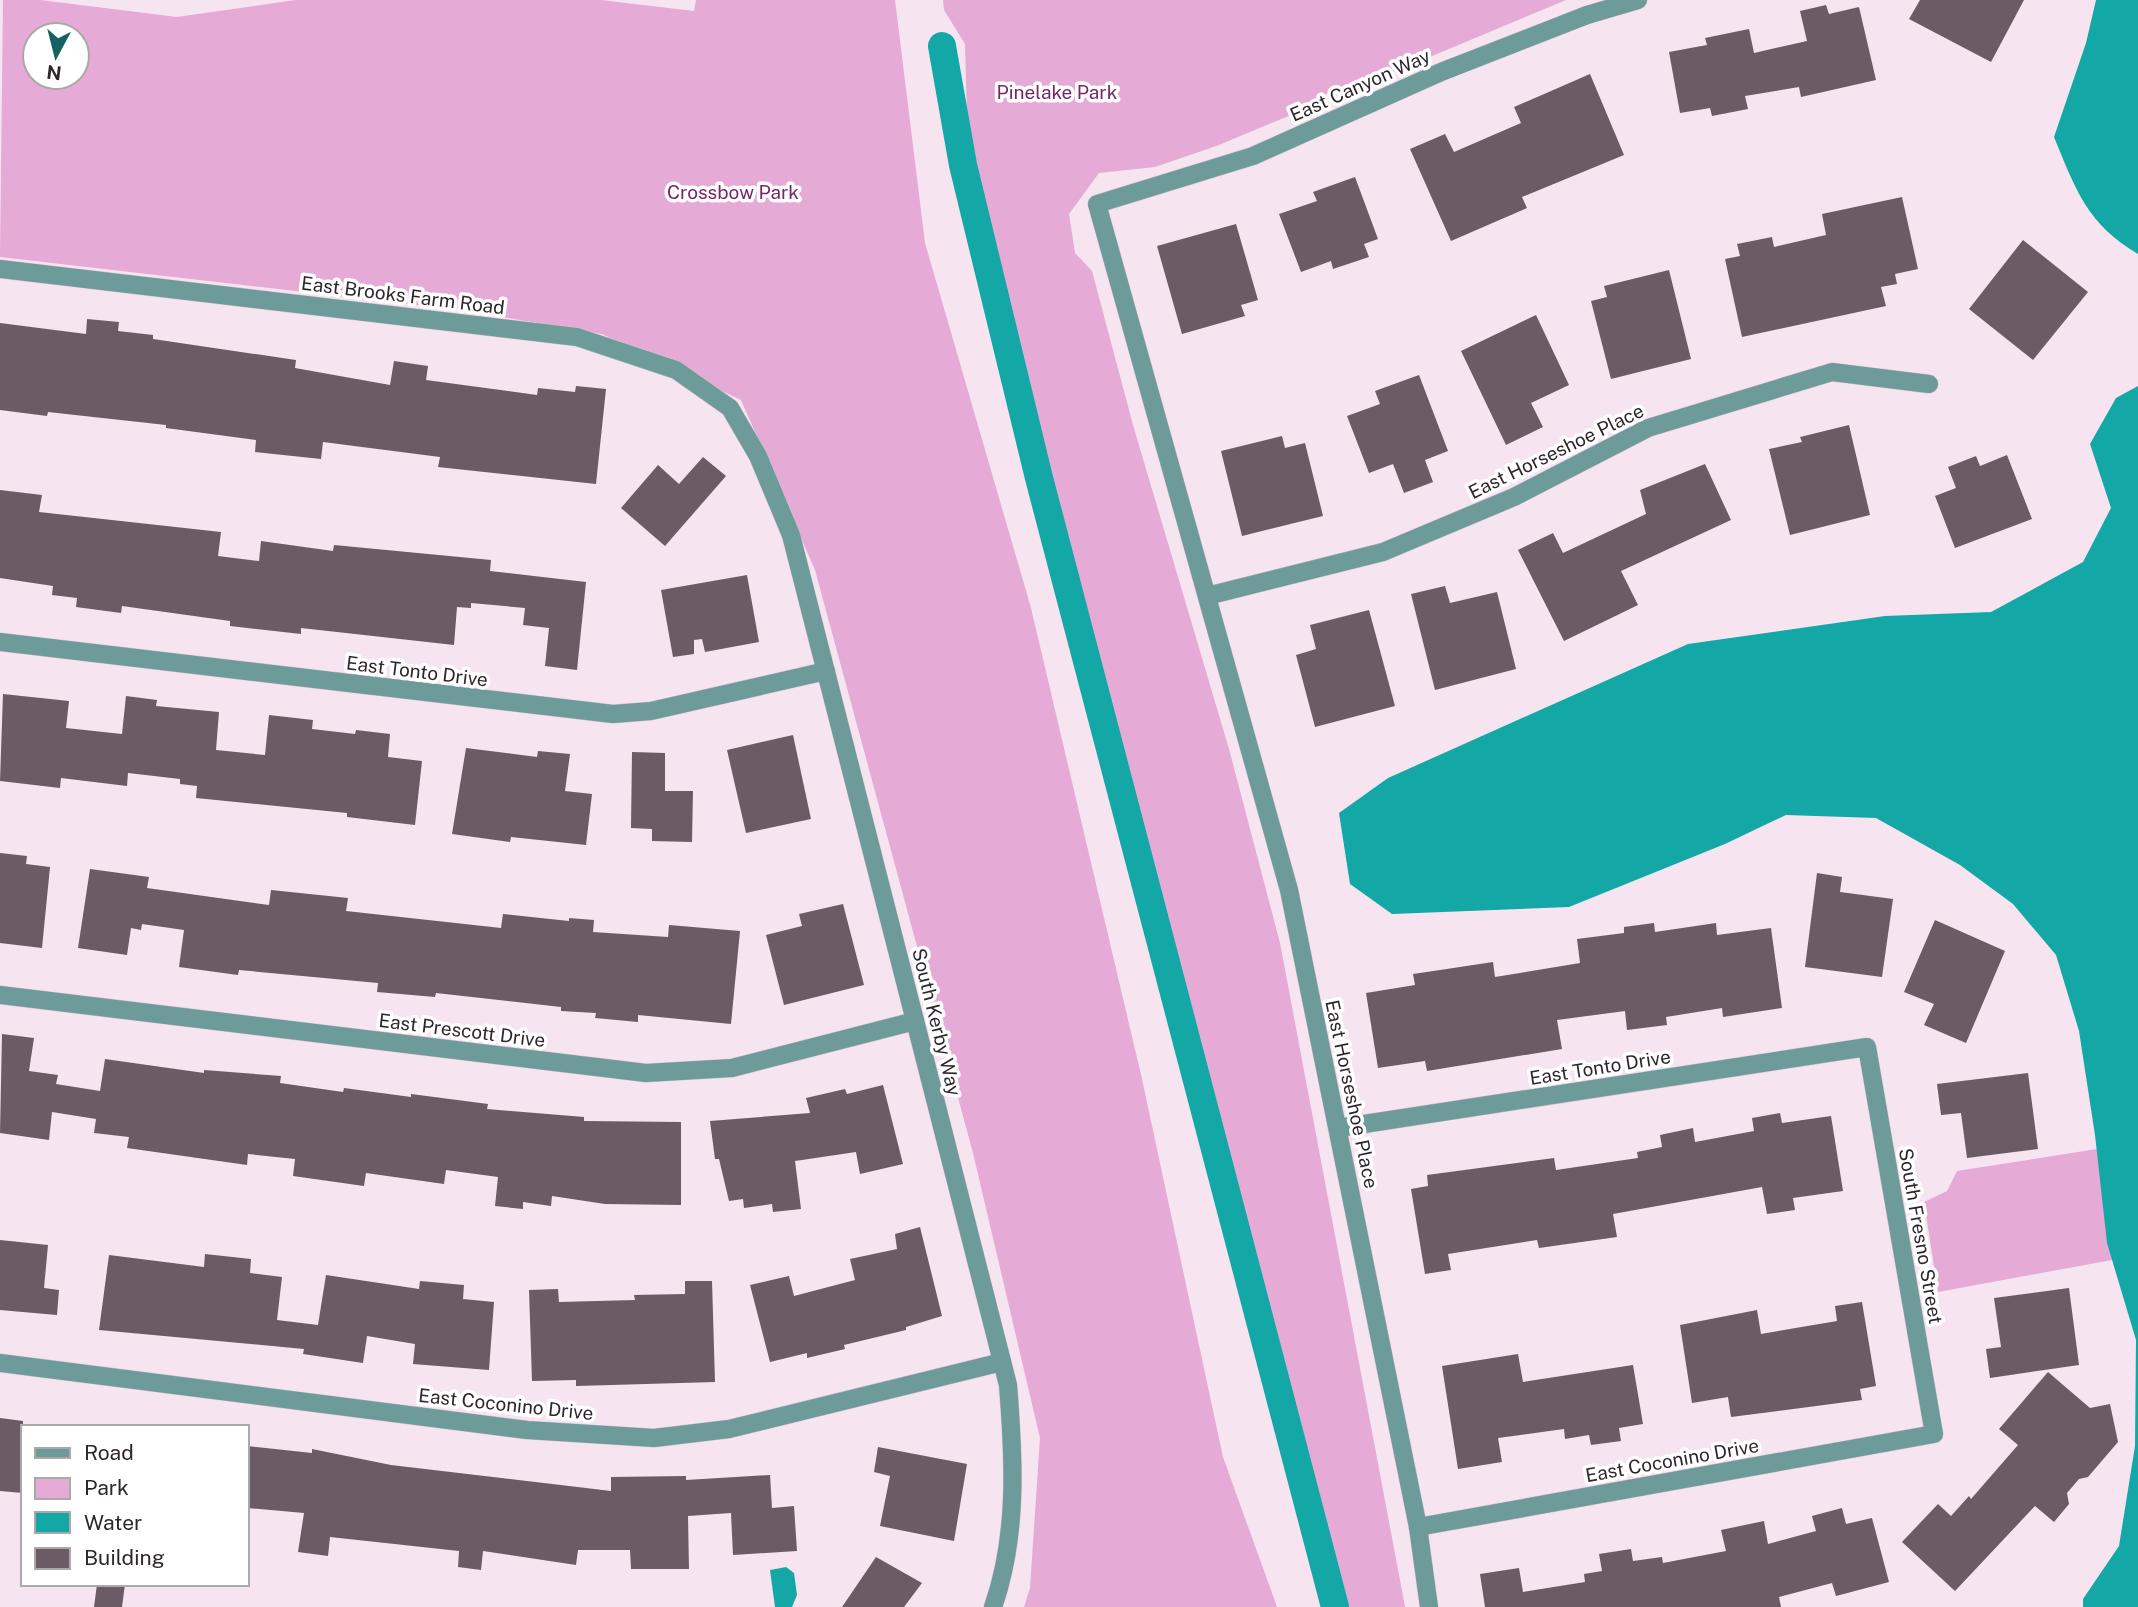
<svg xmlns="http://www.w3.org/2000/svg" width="2138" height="1607" viewBox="0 0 2138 1607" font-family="'Public Sans',sans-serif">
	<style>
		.green { fill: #e5aad5; fill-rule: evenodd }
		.water { fill: #13a7a6 }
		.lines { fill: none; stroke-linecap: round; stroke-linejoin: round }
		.canal { stroke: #13a7a6; stroke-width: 28 }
		.building { fill: #6a5b65 }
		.minor-casing { stroke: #d2c2cd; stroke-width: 19 }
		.minor { stroke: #6d9b9a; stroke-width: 18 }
		.labels { text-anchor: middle; stroke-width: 7; stroke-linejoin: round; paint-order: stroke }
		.street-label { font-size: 19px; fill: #2d262b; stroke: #fff }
		.park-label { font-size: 19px; fill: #792568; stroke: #fff }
	</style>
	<rect width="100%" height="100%" fill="#f6e4f0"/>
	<g class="green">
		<path d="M3,0H40L177,17L296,0H601L694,11L696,0H895L925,243L1031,608L1142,1079L1223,1457L1277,1607H1024L1030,1588L1040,1438L973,1153L815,570L741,400L602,334L461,310L0,257ZM35,35H77V77H35Z"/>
		<path d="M943,0H1566L1219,145L1155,167L1099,173L1069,214L1075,253L1092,271L1133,425L1229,749L1280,943L1405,1607H1340L994,271L968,153L965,44L944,10Z"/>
		<path d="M2097,1149L2112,1260L1938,1292L1924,1202L1947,1191L1957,1171Z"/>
	</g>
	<g class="water">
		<path d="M2096,0H2138V254C2087,224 2076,190 2054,137L2086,43Z"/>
		<path d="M2138,386V1607H2083V1599L2119,1546L2135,1446L2136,1340L2107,1243L2095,1135L2079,1031L2056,955L2013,904L1960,865L1876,818L1786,815L1725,844L1569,907L1392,914L1350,884L1339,813L1388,778L1688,644L1885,616L1991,612L2083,562L2111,508L2090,444L2116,398Z"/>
		<path d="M786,1567L794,1573L797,1595L792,1607H775L770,1570Z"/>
	</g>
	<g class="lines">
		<path class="canal" d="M942,46L963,165L1039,478L1335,1607"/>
	</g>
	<g class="building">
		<path d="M1920,0H2024L1991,62L1909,19Z"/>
		<path d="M1826,5L1829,14L1859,7L1876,80L1801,97L1799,87L1745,96L1748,109L1712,116L1710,108L1680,113L1669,52L1707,45L1705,38L1749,29L1754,53L1807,41L1800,11Z"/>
		<path d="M1590,74L1624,155L1522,197L1527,208L1451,241L1410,149L1445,134L1454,152L1521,123L1514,107Z"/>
		<path d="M1355,177L1378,239L1364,244L1369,257L1333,269L1331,261L1301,272L1279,214L1317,201L1313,192Z"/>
		<path d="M1902,197L1918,269L1895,274L1897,284L1881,287L1886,306L1742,337L1725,259L1740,256L1737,244L1772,237L1774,247L1826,235L1822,214Z"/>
		<path d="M1236,224L1258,300L1241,305L1245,316L1182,334L1157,246Z"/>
		<path d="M2023,240L2088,292L2033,360L1969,309Z"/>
		<path d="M1669,270L1691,359L1611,379L1591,301L1607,297L1604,286Z"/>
		<path d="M1536,315L1569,385L1531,403L1543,427L1506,445L1461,351Z"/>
		<path d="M87,319L119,322L118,331L153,335V339L296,360L295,368L390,385L394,361L428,366L426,380L537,395L538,388L575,392L576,386L606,389L596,484L438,467L440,457L323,442L321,459L255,452L256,440L166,428V425L48,412L47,416L0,410V323L86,334Z"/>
		<path d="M1419,375L1448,451L1425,460L1433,482L1404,493L1393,464L1369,473L1347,416L1380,404L1375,391Z"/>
		<path d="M1849,425L1870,515L1790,535L1769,449L1802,442L1800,437Z"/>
		<path d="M1282,436L1285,448L1305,443L1323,516L1242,536L1221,451Z"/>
		<path d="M2007,455L2032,519L1955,548L1935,496L1956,488L1948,467L1976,456L1980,466Z"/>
		<path d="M703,457L726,476L665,546L621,508L658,465L679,484Z"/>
		<path d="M1705,464L1731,520L1621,571L1638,605L1564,641L1518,550L1553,533L1563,553L1646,514L1640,490Z"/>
		<path d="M0,490L42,495L39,512L221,532L218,556L259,561L261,541L333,551L334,545L491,560L490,571L586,582L577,670L545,666L549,628L523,625L525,608L471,603V608L457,607L454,645L301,628V634L230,626V621L122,606L121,613L76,607L77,598L52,595L53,586L0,578Z"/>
		<path d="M747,575L759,642L705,652L702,639L694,640V654L673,657L661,590Z"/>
		<path d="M1445,586L1450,603L1497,592L1516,669L1435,690L1411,594Z"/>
		<path d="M1369,610L1395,706L1315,727L1296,655L1316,649L1310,625Z"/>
		<path d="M3,694L69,701L66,728L122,734L126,696L157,700L156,706L219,712L216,750L265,755L269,715L313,720L312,729L355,734L356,730L390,734L388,757L422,761L415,825L347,817V813L196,798L197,786L180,784V779L128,773L127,786L61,778L60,788L0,781Z"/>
		<path d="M793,735L811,819L746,833L727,750Z"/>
		<path d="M466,748L537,757L538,751L570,754L565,791L592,794L586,845L511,837L510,842L452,834Z"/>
		<path d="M632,752L665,753V791H693L692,842L652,841V829L631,828Z"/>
		<path d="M0,853L27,856L26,864L50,867L42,948L0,943Z"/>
		<path d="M90,869L149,877L147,888L269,905L271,890L348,898L346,911L501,928L503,914L569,921V918L594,920L593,932L668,937L669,925L740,931L731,1024L638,1015V1022L595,1018L596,1013L561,1011V1007L436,993L435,997L377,992L378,983L239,970L238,975L179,967L184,930L142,924L141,930L131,928L127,955L78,948Z"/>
		<path d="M1817,873L1842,877L1840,892L1893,899L1882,977L1805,967Z"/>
		<path d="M843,904L864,985L784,1005L766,935L802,926L799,914Z"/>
		<path d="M1935,920L2005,951L1966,1043L1924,1025L1934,1004L1904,992Z"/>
		<path d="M1654,923L1655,932L1716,923L1717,935L1771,928L1782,1008L1723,1017L1722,1008L1666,1017L1667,1025L1627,1030L1625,1011L1557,1020L1562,1049L1427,1071L1425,1061L1378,1068L1366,993L1415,985L1413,974L1440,970L1493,962L1495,977L1580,963L1577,939L1624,933V927Z"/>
		<path d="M2,1034L34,1038L29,1071L58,1075L56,1084L100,1091L105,1059L204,1073V1070L281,1076L280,1083L343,1092L344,1088L411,1097V1094L488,1104L487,1109L584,1117V1121L681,1122V1205L605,1204L552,1196L551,1206L523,1202V1209L495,1206L498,1177L446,1170L444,1184L366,1173L364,1186L293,1176L295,1159L248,1154L247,1165L127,1148L129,1137L94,1133L96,1119L52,1112L49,1140L0,1133Z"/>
		<path d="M2028,1073L2038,1149L1967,1158L1961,1113L1941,1115L1937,1084Z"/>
		<path d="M883,1085L903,1164L860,1174L856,1152L795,1161L801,1209L773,1212L772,1204L744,1208L743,1199L729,1201L719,1159H715L710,1121L810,1113L806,1098L845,1089L847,1094Z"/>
		<path d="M1780,1113L1782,1123L1831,1116L1843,1191L1793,1198L1795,1210L1767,1214L1762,1187L1613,1214L1617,1237L1539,1248L1537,1240L1448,1254L1451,1270L1425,1274L1411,1189L1428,1186L1427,1175L1554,1158L1556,1170L1638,1158L1637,1152L1662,1147L1660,1135L1693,1128L1695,1142L1754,1131L1752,1118Z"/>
		<path d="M920,1227L942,1316L906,1327V1330L844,1345L845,1349L807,1358V1353L770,1362L750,1285L789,1276L794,1296L855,1280L850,1259L897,1249L895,1234Z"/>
		<path d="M0,1240L48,1245L44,1288L59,1290L57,1315L0,1310Z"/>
		<path d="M205,1254L251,1259L250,1273L282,1277L277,1320L318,1325L326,1275L419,1289L420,1281L464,1285L463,1299L494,1302L489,1370L413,1364L415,1344L367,1336L363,1363L303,1354L304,1349L99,1330L109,1255L204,1267Z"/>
		<path d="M685,1281H712L715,1382L576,1386V1380L532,1381L529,1290L558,1289L559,1302L635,1300L634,1295L685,1294Z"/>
		<path d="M2069,1288L2079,1365L1990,1378L1986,1349L2001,1347L1994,1298Z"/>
		<path d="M1862,1302L1876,1386L1860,1389L1862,1400L1731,1417L1728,1397L1692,1403L1680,1325L1757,1310L1761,1334L1837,1321L1835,1306Z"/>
		<path d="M1518,1354L1523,1382L1633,1365L1643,1424L1619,1428L1621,1441L1591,1445L1589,1435L1565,1439L1564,1429L1498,1438L1502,1462L1458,1469L1442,1366Z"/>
		<path d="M2048,1372L2090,1408L2110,1404L2118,1442L2088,1477L2079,1479L2067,1493L2069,1504L2054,1522L2035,1506L1955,1591L1902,1542L1938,1504L1951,1516L1969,1496L1971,1499L2018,1445L1999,1429Z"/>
		<path d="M0,1418L23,1421V1493L0,1491Z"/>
		<path d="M247,1446L312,1453V1449L391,1465L611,1491V1477L686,1476V1480L770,1475L772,1508L794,1506L797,1551L733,1555L731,1513L688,1516L689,1569H631L630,1550H578L576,1565L483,1551L481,1570L458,1567L459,1551L330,1537L328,1556L298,1552L304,1513L247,1508Z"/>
		<path d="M878,1447L967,1464L954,1541L880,1526L890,1476L874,1472Z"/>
		<path d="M1842,1508L1846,1524L1872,1518L1889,1582L1836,1596L1832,1583L1779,1597L1781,1607H1485L1480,1574L1519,1568L1523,1592L1585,1582L1584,1574L1602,1571L1599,1554L1631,1549L1633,1561L1662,1557L1663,1563L1726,1551L1721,1530L1764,1521L1768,1544L1816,1531L1812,1516Z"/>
		<path d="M876,1557L922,1583L904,1607H842Z"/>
		<path d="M97,1584H125L122,1607H94Z"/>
	</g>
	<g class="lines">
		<defs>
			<g id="minor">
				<path d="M0,269L577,337L676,370L730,408L758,456L791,535L1008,1385C1014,1459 1018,1536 993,1607"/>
				<path d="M1207,596L1383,552L1514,497L1648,428L1832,372L1929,384"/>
				<path d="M0,642L613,714L651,711L826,671"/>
				<path d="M0,995L646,1073L732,1068L915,1021"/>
				<path d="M1338,1128L1867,1047L1934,1434L1418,1527"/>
				<path d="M0,1363L527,1430L654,1438L729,1429L1002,1362"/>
				<path d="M1429,1607L1418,1527L1289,890L1097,204L1253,156L1441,72L1587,15L1638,0"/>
			</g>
		</defs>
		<use href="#minor" class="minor-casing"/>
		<use href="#minor" class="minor"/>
	</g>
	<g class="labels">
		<g class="street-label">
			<text transform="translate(1360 85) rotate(-24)" y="7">East Canyon Way</text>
			<text transform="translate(403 295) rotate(7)" y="7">East Brooks Farm Road</text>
			<text transform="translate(1556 451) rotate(-26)" y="7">East Horseshoe Place</text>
			<text transform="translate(417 671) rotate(7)" y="7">East Tonto Drive</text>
			<text transform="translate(937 1022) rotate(76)" y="7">South Kerby Way</text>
			<text transform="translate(462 1030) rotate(7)" y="7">East Prescott Drive</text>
			<text transform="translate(1600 1067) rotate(-9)" y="7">East Tonto Drive</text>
			<text transform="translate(1352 1094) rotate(78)" y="7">East Horseshoe Place</text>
			<text transform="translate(1921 1236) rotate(80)" y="7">South Fresno Street</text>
			<text transform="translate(506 1404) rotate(6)" y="7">East Coconino Drive</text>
			<text transform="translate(1672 1460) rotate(-10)" y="7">East Coconino Drive</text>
		</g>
		<g class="park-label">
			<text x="1057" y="99">Pinelake Park</text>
			<text x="733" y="199">Crossbow Park</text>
		</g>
	</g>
	<rect x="21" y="1425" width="228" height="161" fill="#ffffff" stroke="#aba8aa" stroke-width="2"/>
	<rect x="35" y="1448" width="35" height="10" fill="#6d9b9a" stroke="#aba8aa" stroke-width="2"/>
	<text x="84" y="1460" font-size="21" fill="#2d262b">Road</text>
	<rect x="35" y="1478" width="35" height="21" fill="#e5aad5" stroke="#aba8aa" stroke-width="2"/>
	<text x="84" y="1495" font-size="21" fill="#2d262b">Park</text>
	<rect x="35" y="1512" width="35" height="21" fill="#13a7a6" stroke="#aba8aa" stroke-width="2"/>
	<text x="84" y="1530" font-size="21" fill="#2d262b">Water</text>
	<rect x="35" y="1548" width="35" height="21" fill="#6a5b65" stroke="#aba8aa" stroke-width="2"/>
	<text x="84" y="1565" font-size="21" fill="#2d262b">Building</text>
	<g transform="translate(56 56) rotate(187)"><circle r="33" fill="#ffffff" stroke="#aba8aa" stroke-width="2"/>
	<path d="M0-5L12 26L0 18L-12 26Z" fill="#126261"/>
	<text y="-10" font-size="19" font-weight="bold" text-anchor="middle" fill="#2d262b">N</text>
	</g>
</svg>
